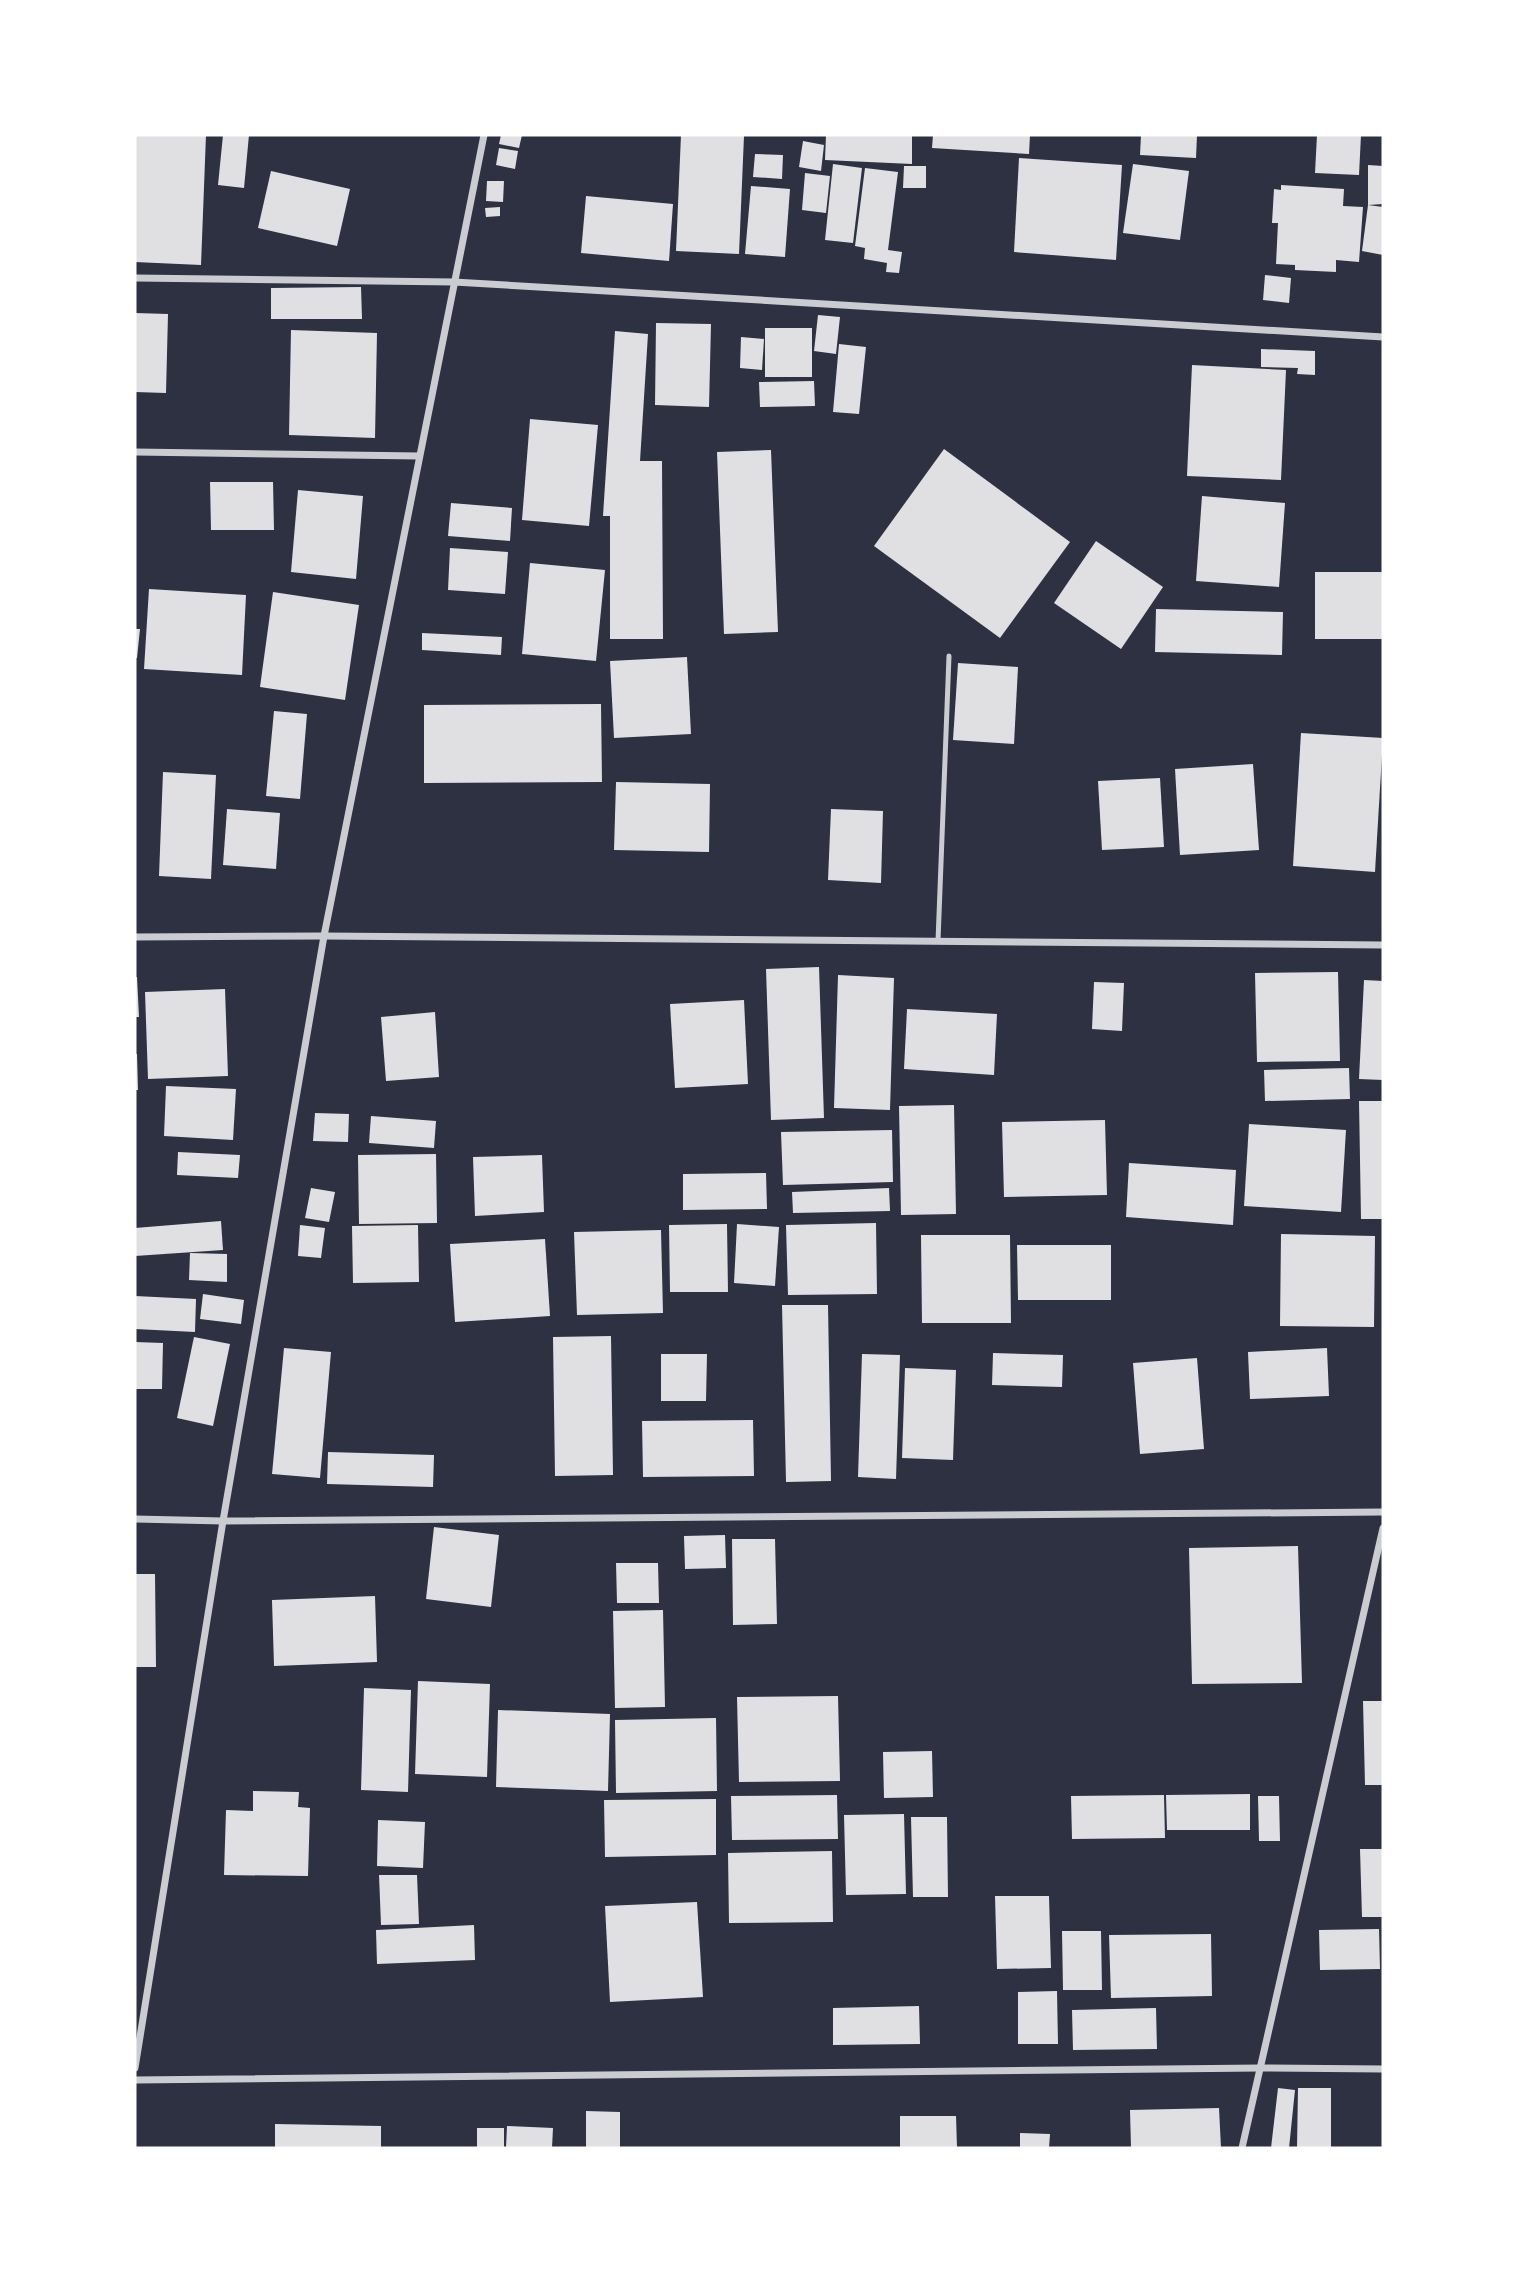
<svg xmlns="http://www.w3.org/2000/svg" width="1518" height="2283" viewBox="0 0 1518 2283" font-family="Merriweather,serif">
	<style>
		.building { fill: #e0e0e3 }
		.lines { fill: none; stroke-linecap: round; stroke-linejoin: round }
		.service { stroke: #caccd0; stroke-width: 5 }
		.minor { stroke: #caccd0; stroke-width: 7 }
	</style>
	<rect width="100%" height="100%" fill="#2d3142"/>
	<g class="building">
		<path d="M135,135H206L201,265L135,262Z"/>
		<path d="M223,135H249L244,188L218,185Z"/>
		<path d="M501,135H522L519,148L499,144Z"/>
		<path d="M681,135L744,136L739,254L676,251Z"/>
		<path d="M826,135H912V164L825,160Z"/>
		<path d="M933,135H1030L1029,154L932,148Z"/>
		<path d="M1141,135H1197L1196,158L1140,155Z"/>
		<path d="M1317,135H1361L1359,175L1315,173Z"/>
		<path d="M803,141L824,145L821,171L799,167Z"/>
		<path d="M499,148L518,151L515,169L496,165Z"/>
		<path d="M755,154L783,155L782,179L753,177Z"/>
		<path d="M1019,158L1122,165L1116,260L1014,252Z"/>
		<path d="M833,164L862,168L853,243L825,240Z"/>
		<path d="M1133,164L1189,171L1180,240L1123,233Z"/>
		<path d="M1368,165L1383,166V204L1368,205Z"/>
		<path d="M904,166H926V188H903Z"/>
		<path d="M865,168L898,172L888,250L902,252L899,273L886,272L887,263L864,259L865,248L855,246Z"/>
		<path d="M271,171L350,189L337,246L258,228Z"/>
		<path d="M805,173L830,176L826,213L802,210Z"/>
		<path d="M487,181H504L503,202L486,201Z"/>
		<path d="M1281,185L1344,189L1343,206L1363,207L1359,262L1336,260V272L1295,270V265L1276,264L1278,223H1272L1274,189L1281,190Z"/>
		<path d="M751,186L790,189L785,257L745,254Z"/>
		<path d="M586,196L673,204L669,261L581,253Z"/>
		<path d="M1368,205L1383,207V255L1362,251Z"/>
		<path d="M500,207V216L486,217L485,208Z"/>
		<path d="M1265,275L1291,278L1289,303L1263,300Z"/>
		<path d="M361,287L362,319H271V288Z"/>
		<path d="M135,313L168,314L166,393L135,392Z"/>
		<path d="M818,315L840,317L836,354L814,351Z"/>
		<path d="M656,323L711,324L709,407L655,405Z"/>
		<rect x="765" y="328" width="47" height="49"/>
		<path d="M291,330L377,333L375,438L289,435Z"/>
		<path d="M615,331L648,334L640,461H662L663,639H610V516H603Z"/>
		<path d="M741,337L764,339L762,370L740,368Z"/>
		<path d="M839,344L866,347L859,414L833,412Z"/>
		<path d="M1261,349L1315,351V375L1297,374L1298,368L1261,367Z"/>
		<path d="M1192,365L1286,370L1281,480L1187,476Z"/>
		<path d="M814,381L815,406L760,407L759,382Z"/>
		<path d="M530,419L598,425L589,526L522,520Z"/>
		<path d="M944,449L1070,542L1000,638L874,546Z"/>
		<path d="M771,450L778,632L724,634L717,452Z"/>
		<path d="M210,482H273L274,530H211Z"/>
		<path d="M298,490L363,496L356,579L291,572Z"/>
		<path d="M1202,496L1285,503L1279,587L1196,581Z"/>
		<path d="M451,503L512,508L510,541L448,536Z"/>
		<path d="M1096,541L1163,587L1121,649L1054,603Z"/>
		<path d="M450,548L508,552L505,594L448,590Z"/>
		<path d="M530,563L605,570L596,661L522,654Z"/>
		<rect x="1315" y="572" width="68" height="67"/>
		<path d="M149,589L246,595L242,675L144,669Z"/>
		<path d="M273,592L359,605L345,700L260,687Z"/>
		<path d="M1156,609L1283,612L1282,655L1155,652Z"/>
		<path d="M135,629H140L137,658H135Z"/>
		<path d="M422,633L502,637L501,655L422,650Z"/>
		<path d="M687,657L691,734L614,738L610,661Z"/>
		<path d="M958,663L1018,667L1014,744L953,740Z"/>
		<path d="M601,704L602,782L424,783V705Z"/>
		<path d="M274,711L307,714L300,799L266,796Z"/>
		<path d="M1301,733L1383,738L1375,872L1293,866Z"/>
		<path d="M1253,764L1259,850L1180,855L1175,769Z"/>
		<path d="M163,772L216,775L211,879L159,876Z"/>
		<path d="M1160,778L1164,847L1102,850L1098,781Z"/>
		<path d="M616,782L710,784L709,852L614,850Z"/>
		<path d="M227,809L280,813L276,869L223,865Z"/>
		<path d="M831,809L883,811L881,883L828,880Z"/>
		<path d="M819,967L824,1118L771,1120L766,969Z"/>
		<path d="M1338,972L1340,1061L1257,1062L1255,973Z"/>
		<path d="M838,975L894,978L890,1110L834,1108Z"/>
		<path d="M135,977H137L139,1017H135Z"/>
		<path d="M1364,980L1383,981V1080L1359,1079Z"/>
		<path d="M1094,982L1124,983L1122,1031L1092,1029Z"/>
		<path d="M225,989L228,1076L148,1079L145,992Z"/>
		<path d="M744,1000L748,1084L675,1088L670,1004Z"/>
		<path d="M907,1009L997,1014L994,1075L904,1069Z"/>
		<path d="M435,1012L439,1077L386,1081L381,1017Z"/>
		<path d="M135,1054H137L138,1090H135Z"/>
		<path d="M1349,1068L1350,1099L1265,1101L1264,1070Z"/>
		<path d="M166,1086L236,1089L233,1140L164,1136Z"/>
		<path d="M1359,1101H1383V1219H1361Z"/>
		<path d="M954,1105L956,1214L901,1215L899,1106Z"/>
		<path d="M315,1113L349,1114L348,1142L313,1141Z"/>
		<path d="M371,1116L436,1121L434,1148L369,1143Z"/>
		<path d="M1105,1120L1107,1195L1004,1197L1002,1122Z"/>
		<path d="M1249,1124L1346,1130L1341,1212L1244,1206Z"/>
		<path d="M892,1130L893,1182L783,1185L781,1132Z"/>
		<path d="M178,1152L240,1155L238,1178L177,1175Z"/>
		<path d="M436,1154L437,1223L359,1224L358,1155Z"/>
		<path d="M542,1155L544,1212L475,1216L473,1157Z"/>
		<path d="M1129,1163L1236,1170L1233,1225L1126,1217Z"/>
		<path d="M766,1173L767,1209L683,1210V1174Z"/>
		<path d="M311,1188L335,1192L329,1222L305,1218Z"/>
		<path d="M889,1188L890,1211L793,1213L792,1192Z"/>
		<path d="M221,1221L223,1250L135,1256V1228Z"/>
		<path d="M876,1223L877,1294L788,1295L786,1225Z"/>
		<path d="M727,1224L728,1292H670L669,1225Z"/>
		<path d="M737,1224L779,1227L775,1286L734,1283Z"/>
		<path d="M300,1225L325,1228L321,1258L298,1256Z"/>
		<path d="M418,1225L419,1282L353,1283L352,1226Z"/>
		<path d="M661,1230L663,1313L577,1315L574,1232Z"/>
		<path d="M1281,1234L1375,1236L1374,1327L1280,1326Z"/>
		<path d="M921,1235H1010L1011,1323H922Z"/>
		<path d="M545,1239L550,1316L455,1322L450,1244Z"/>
		<path d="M1017,1245H1111V1300H1018Z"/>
		<path d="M190,1253L227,1254V1282L189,1280Z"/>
		<path d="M203,1294L244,1300L241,1324L200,1319Z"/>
		<path d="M135,1296L196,1299L195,1332L135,1329Z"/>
		<path d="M782,1305H828L831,1481L786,1482Z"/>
		<path d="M611,1336L613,1475L555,1476L553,1337Z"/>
		<path d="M194,1337L230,1344L213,1426L177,1418Z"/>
		<path d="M135,1342L163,1343L162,1389H135Z"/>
		<path d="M284,1348L331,1352L320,1478L272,1474Z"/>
		<path d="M1327,1348L1329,1396L1250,1399L1248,1352Z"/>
		<path d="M993,1353L1063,1355L1062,1387L992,1385Z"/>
		<path d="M661,1354H707L706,1401H661Z"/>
		<path d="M862,1354L900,1355L896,1479L858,1477Z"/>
		<path d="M1197,1358L1204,1449L1140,1454L1133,1363Z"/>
		<path d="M905,1368L956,1370L953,1460L902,1458Z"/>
		<path d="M753,1420L754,1476L643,1477L642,1421Z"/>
		<path d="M328,1452L434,1455L433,1487L327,1484Z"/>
		<path d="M434,1527L499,1535L491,1607L426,1599Z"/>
		<path d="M725,1535L726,1568L685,1569L684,1536Z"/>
		<path d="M732,1539H775L777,1624L733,1625Z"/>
		<path d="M1298,1546L1302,1683L1192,1684L1189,1548Z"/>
		<path d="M616,1563H658L659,1603H617Z"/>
		<path d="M135,1574H155L156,1667H135Z"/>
		<path d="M375,1596L377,1662L274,1666L272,1600Z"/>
		<path d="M663,1610L665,1707L615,1708L613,1611Z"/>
		<path d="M418,1681L490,1684L487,1777L415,1774Z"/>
		<path d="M364,1688L411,1690L408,1792L361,1790Z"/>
		<path d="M838,1696L840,1781L739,1782L737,1697Z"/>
		<path d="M1363,1701H1383V1785H1365Z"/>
		<path d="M498,1710L610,1714L608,1791L496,1787Z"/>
		<path d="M716,1718L717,1791L616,1793L615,1720Z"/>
		<path d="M932,1751L933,1797L884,1798L883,1752Z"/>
		<path d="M253,1791L299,1792L298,1807L310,1808L308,1876L224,1875L226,1810L253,1811Z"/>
		<path d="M1250,1794V1830H1167L1166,1795Z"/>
		<path d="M837,1795L838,1839L732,1840L731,1796Z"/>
		<path d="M1164,1795L1165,1838L1072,1839L1071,1796Z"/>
		<path d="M1258,1796H1279L1280,1841H1259Z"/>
		<path d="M716,1799V1855L605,1857L604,1800Z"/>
		<path d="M904,1814L906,1894L846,1895L844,1815Z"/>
		<path d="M911,1817H947L948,1897H913Z"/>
		<path d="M378,1820L425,1822L423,1868L377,1866Z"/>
		<path d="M1360,1849H1383V1917H1362Z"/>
		<path d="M832,1851L833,1922L729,1923L728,1853Z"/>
		<path d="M379,1875H417L419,1924L381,1925Z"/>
		<path d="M995,1896H1049L1051,1968L997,1969Z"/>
		<path d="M697,1902L703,1997L610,2002L605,1906Z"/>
		<path d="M474,1925L475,1960L377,1964L376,1930Z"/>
		<path d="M1379,1929L1380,1969L1320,1970L1319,1930Z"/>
		<path d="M1062,1931H1101L1102,1990H1063Z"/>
		<path d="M1211,1934L1212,1996L1111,1998L1109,1935Z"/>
		<path d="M1057,1991L1058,2044H1018V1992Z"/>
		<path d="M919,2006L920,2044L833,2045V2008Z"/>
		<path d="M1156,2008L1157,2049L1073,2050L1072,2010Z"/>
		<path d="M1278,2088L1295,2090L1289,2148H1271Z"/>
		<path d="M1298,2088H1331V2148H1297Z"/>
		<path d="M1219,2108L1221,2148H1131L1130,2110Z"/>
		<path d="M586,2111L620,2112V2148H586Z"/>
		<path d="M900,2116H956L957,2148H900Z"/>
		<path d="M275,2124L381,2126V2148H275Z"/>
		<path d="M507,2126L553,2128L552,2148H506Z"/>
		<rect x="477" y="2128" width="27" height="20"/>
		<path d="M1020,2133L1050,2134L1049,2148H1020Z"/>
	</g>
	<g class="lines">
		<path class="service" d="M938,941L949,656"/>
		<g class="minor">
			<path d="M135,278L454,282L1383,337"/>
			<path d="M135,452L419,456"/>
			<path d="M135,937L324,936L1383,945"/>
			<path d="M135,1519L223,1521L1383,1512"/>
			<path d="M135,2068L223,1521L324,936L484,135"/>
			<path d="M135,2080L1260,2068L1383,2069"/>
			<path d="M1242,2148L1383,1528"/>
		</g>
	</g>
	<rect width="1518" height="2283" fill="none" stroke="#ffffff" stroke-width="273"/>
</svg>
